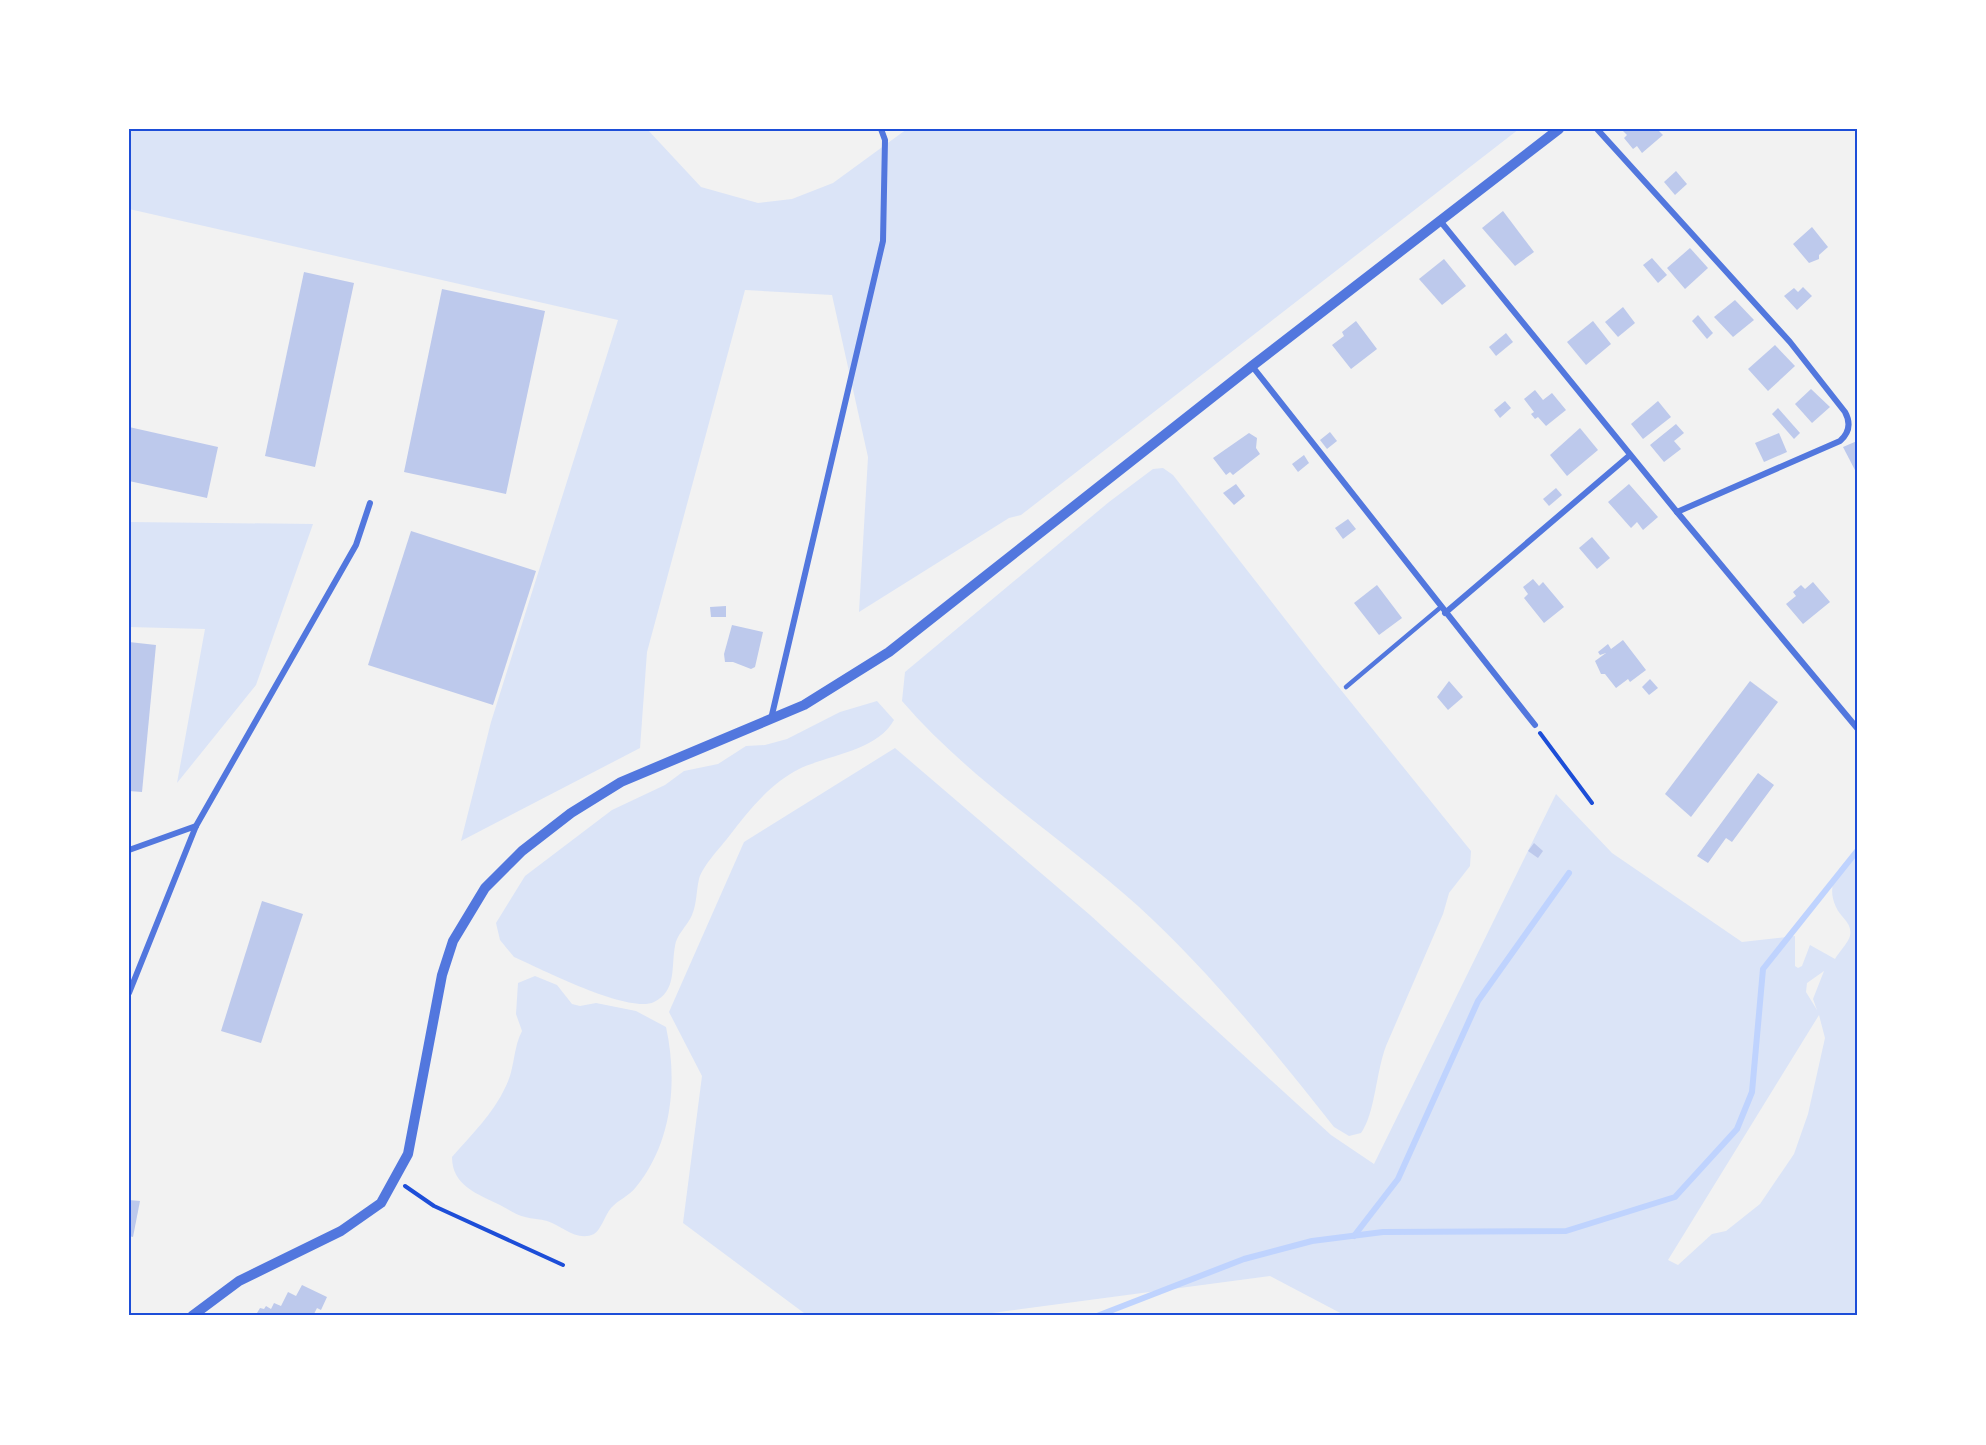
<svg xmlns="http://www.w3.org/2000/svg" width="1986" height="1445" viewBox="0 0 1986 1445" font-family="'Open Sans',sans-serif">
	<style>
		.green { fill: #dbe4f7; fill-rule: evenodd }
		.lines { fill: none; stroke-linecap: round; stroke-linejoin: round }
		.stream { stroke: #bfd3fe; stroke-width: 6 }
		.building { fill: #bdc9ec }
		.path { stroke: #1d4ed8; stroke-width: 4 }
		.service { stroke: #5277de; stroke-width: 4.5 }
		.minor { stroke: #5277de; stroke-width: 6 }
		.tertiary { stroke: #5277de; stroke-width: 10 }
		.neatline { fill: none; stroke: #1d4ed8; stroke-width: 2 }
	</style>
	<rect width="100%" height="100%" fill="#f2f2f2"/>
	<g class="green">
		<path d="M129,129H647L701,187L758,203L792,199L833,183L907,129H1519L1021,515L1009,518L859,612L868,457L832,295L745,290L647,652L640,748L461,841L491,722L618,320L129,209Z"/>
		<path d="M1163,468L1173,475L1320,664L1471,851L1470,866L1449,893L1443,914L1386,1046C1376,1072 1375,1114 1361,1133L1349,1136L1334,1127C1273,1050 1211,973 1138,906C1060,836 971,781 902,701L905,672L1109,502L1153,469Z"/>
		<path d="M129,522L313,524L256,685L177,783L205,629L129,627Z"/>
		<path d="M877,701L894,720C877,751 828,755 799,769C771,783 749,810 730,835C721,847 703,865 699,879C696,892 697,903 692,915C688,925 676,935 675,946C671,967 677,991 654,1002C629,1014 541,969 514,957L500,940L496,923L525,876L612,810L665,785L684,771L718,764L746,746L765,745L787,739L840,712Z"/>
		<path d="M895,748L1090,915L1331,1135L1374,1164L1556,794L1612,853L1742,942L1795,936V966L1798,968L1802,966L1810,945L1835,959C1839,952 1848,943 1850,936C1853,923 1840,917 1836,907C1825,884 1839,865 1857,851V1316H1346L1270,1276L970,1316H808L683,1223L702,1076L669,1012L744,842ZM1824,971L1813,999L1817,1010L1806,992L1807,983ZM1819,1015L1825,1038L1808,1114L1794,1154L1760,1204L1726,1231L1712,1234L1678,1265L1668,1260Z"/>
		<path d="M535,976L557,985L572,1004L580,1006L596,1003L636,1011L666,1027C678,1082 672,1143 636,1187C629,1196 618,1200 611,1208C605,1215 601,1230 594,1234C577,1242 562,1226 547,1221C540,1219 532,1219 525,1217C516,1215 508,1209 500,1205C478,1194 452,1186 452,1157C472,1134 493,1114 506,1086C515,1068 513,1048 522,1031L516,1014L518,983Z"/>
	</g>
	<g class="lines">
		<g class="stream">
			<path d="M1354,1236L1398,1179L1478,1001L1569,873"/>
			<path d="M1097,1316L1244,1259L1312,1241L1383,1232L1566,1231L1675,1197L1737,1129L1752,1092L1763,969L1857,851"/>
		</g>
	</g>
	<g class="building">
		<path d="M1626,129H1657L1663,135L1642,153L1637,146L1633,149L1624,138L1627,135L1623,131Z"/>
		<path d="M1676,171L1687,184L1675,195L1664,182Z"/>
		<path d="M1503,211L1534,252L1515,266L1482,228Z"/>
		<path d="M1812,227L1828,247L1819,255V259L1809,263L1793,244Z"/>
		<path d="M1690,248L1708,268L1685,289L1667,268Z"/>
		<path d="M1652,258L1667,275L1658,283L1643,265Z"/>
		<path d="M1444,259L1466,286L1442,305L1419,279Z"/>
		<path d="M304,272L354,283L315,467L265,456Z"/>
		<path d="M1803,287L1812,296L1797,310L1784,296L1794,288L1798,292Z"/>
		<path d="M442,289L545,311L506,494L404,472Z"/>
		<path d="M1735,300L1754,320L1733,337L1714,317Z"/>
		<path d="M1623,307L1635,323L1618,337L1605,322Z"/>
		<path d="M1698,315L1713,333L1707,339L1692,321Z"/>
		<path d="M1356,321L1377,349L1351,369L1332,345L1344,336L1342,332Z"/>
		<path d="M1593,321L1611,344L1586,365L1567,342Z"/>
		<path d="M1506,333L1513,342L1496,356L1489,347Z"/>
		<path d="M1775,345L1795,366L1768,391L1748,369Z"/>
		<path d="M1811,389L1830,407L1812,423L1795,404Z"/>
		<path d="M1535,390L1543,400L1552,393L1566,410L1546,426L1538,417L1535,419L1531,414L1534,412L1524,399Z"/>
		<path d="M1505,401L1511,408L1500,418L1494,410Z"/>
		<path d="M1658,401L1671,417L1643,439L1631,424Z"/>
		<path d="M1778,408L1800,433L1794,439L1772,414Z"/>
		<path d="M1676,424L1684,433L1674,441L1681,449L1664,462L1650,445Z"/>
		<path d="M129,427L218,447L207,498L129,481Z"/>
		<path d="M1580,428L1598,450L1567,476L1550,455Z"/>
		<path d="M1330,432L1337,441L1327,449L1320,440Z"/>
		<path d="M1249,433L1257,438L1256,448L1260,454L1233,475L1230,472L1226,475L1213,458Z"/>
		<path d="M1779,433L1787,452L1764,462L1755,443Z"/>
		<path d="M1857,441V474L1843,447Z"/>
		<path d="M1304,455L1309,463L1298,472L1292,464Z"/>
		<path d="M1236,484L1245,496L1234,505L1223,493Z"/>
		<path d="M1629,484L1658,517L1643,530L1637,522L1631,528L1608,502Z"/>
		<path d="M1556,488L1562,495L1549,506L1543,499Z"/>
		<path d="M1348,519L1356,529L1343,539L1335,528Z"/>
		<path d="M411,531L536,571L493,705L368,665Z"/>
		<path d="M1592,537L1610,558L1597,569L1579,548Z"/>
		<path d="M1533,579L1539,586L1543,582L1564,607L1544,623L1524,598L1528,594L1523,587Z"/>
		<path d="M1813,582L1830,602L1803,624L1786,604L1796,596L1793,592L1801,585L1805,589Z"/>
		<path d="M1377,585L1402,618L1379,635L1354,603Z"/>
		<path d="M726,606V617H711L710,607Z"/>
		<path d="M732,625L763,632L755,667L751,669L733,662H725L724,654Z"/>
		<path d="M1623,640L1646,670L1630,682L1628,679L1616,688L1605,674H1601L1595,661L1606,653L1600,655L1598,652L1608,644L1611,649Z"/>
		<path d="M129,642L156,645L142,792L129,791Z"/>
		<path d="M1650,679L1658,688L1649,695L1642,687Z"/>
		<path d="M1449,681L1463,697L1448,710L1437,697Z"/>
		<path d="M1750,681L1778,702L1691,817L1665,794Z"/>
		<path d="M1758,773L1774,785L1732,842L1726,838L1708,863L1697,856Z"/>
		<path d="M1534,843L1543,851L1538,858L1528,851Z"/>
		<path d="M262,901L303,914L261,1043L221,1031Z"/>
		<path d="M129,1200L140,1201L133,1237L129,1236Z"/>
		<path d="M302,1285L327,1297L321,1310L317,1308L313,1316H298L291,1313L289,1316H261L257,1313L260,1308L264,1309L266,1306L271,1309L274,1303L281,1306L288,1292L296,1296Z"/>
	</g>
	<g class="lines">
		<g class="path">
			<path d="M1540,733L1592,803"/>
			<path d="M405,1186L434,1206L563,1265"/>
		</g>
		<path class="service" d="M1346,687L1441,607"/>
		<g class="minor">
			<path d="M1597,129L1790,342L1845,412C1851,423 1849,433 1840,441L1677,512"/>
			<path d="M1441,222L1677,512L1857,728"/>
			<path d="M1252,366L1535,725"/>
			<path d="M1445,613L1630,455"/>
			<path d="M771,719L883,241L885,140L881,129"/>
			<path d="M129,850L196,826"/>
			<path d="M129,993L196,826L356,545L370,503"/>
		</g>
		<path class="tertiary" d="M192,1316L239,1281L341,1231L381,1203L408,1154L442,975L453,941L485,888L522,851L571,813L621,782L804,705L889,652L1252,366L1559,129"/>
	</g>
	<rect width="1986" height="1445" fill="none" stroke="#ffffff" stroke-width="261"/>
	<rect x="130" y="130" width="1726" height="1184" class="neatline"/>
</svg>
